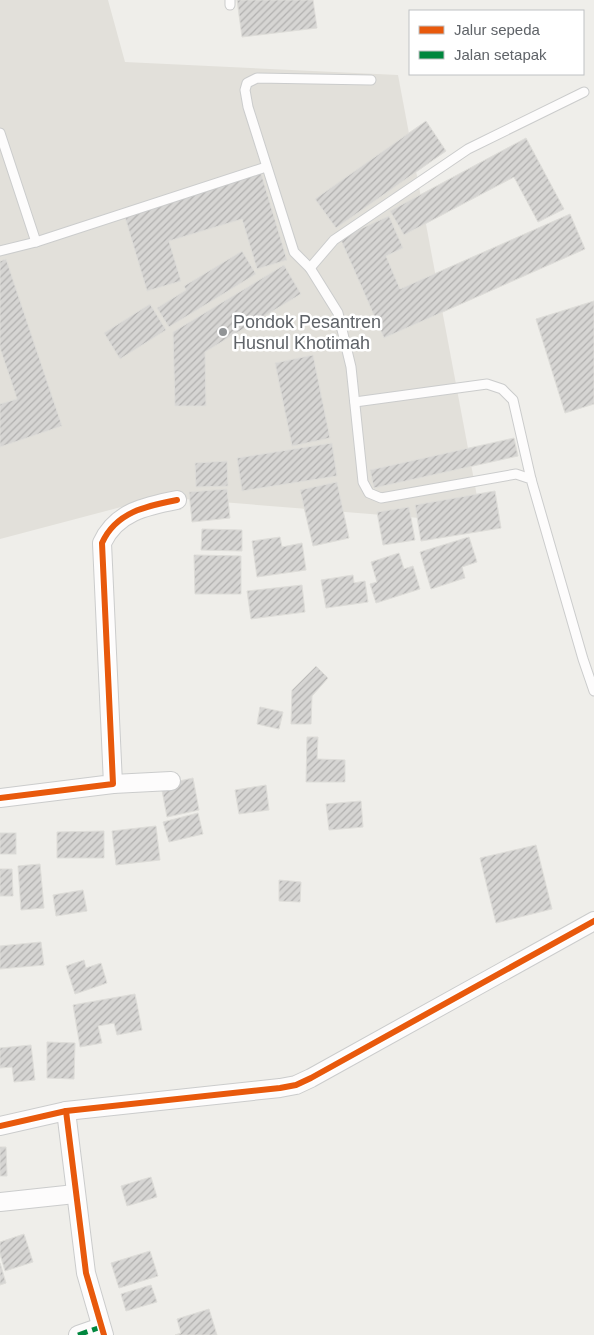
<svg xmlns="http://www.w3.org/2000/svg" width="594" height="1335" viewBox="0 0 594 1335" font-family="Arial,sans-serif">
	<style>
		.education { fill: #e2e0da }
		.building { fill: url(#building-hatch); stroke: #deddd9 }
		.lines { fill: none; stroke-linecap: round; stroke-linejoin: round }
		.service-casing { stroke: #cbcccc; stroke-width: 11 }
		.minor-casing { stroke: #cbcccc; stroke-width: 20 }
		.service { stroke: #fdfcfc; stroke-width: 9 }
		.minor { stroke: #fdfcfc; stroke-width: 18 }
		.quiet { stroke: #00873e; stroke-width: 5; stroke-dasharray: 10 5; stroke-linecap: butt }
		.cycleway-casing { stroke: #fff; stroke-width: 9 }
		.cycleway { stroke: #e8590c; stroke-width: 6 }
		.poi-dot { fill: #919496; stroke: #fff; stroke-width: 2 }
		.labels { text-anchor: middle; stroke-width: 5; stroke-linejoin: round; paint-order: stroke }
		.poi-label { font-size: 18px; fill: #5f6368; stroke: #fff; text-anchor: start }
	</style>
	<defs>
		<pattern id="building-hatch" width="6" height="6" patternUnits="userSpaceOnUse" patternTransform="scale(1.25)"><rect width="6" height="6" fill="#d6d5d3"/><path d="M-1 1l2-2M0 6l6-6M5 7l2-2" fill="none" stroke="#b1b0af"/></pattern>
	</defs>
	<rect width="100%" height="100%" fill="#efeeea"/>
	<path class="education" d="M0,0H108L125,62L398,75L482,523L159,497L0,539Z"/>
	<g class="building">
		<path d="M237,0H313L317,28L242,37Z"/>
		<path d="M426,121L446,151L336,228L315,199Z"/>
		<path d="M526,138L564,209L538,222L514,177L404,235L390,211Z"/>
		<path d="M261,173L287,260L257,269L242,219L169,241L181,281L147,291L124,214Z"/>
		<path d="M570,214L585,249L384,338L340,238L389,216L403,248L386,256L400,289Z"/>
		<path d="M242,251L256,274L169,327L157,308L186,290L184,286Z"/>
		<path d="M6,259L62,426L0,447V404L17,399L0,348V261Z"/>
		<path d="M284,265L301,294L205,352L206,406H175L173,332Z"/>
		<path d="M594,301V404L565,413L536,319Z"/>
		<path d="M150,304L166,330L120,359L104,333Z"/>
		<path d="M313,355L330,438L292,446L275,363Z"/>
		<path d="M514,438L518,456L374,488L370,470Z"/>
		<path d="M332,443L337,476L242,491L237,458Z"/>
		<path d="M227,461L228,486L196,487L195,463Z"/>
		<path d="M337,482L349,538L313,546L300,490Z"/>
		<path d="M227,489L230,518L192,522L189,492Z"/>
		<path d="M495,491L501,528L421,541L415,505Z"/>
		<path d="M409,507L415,540L383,545L377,512Z"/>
		<path d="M202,529L242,530V551L201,550Z"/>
		<path d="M280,537L282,547L302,543L306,570L257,577L252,541Z"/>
		<path d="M469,537L477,562L462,567L465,578L431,589L420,552Z"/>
		<path d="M399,553L404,569L413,566L420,589L376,603L370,584L377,582L371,562Z"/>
		<path d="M194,555L241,556V594H195Z"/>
		<path d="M353,575L354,583L365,581L368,602L326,608L321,580Z"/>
		<path d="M302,585L305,612L251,619L247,591Z"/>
		<path d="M316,666L328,678L312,696L311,724H291L292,690Z"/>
		<path d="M260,707L283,712L279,729L257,724Z"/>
		<path d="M307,737H318L317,759L345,760V782H306Z"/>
		<path d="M193,778L199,810L167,817L161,785Z"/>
		<path d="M266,785L269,810L239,814L235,790Z"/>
		<path d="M361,801L363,827L329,830L326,804Z"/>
		<path d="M198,813L203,834L169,842L163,822Z"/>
		<path d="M156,826L160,860L116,865L112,831Z"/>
		<path d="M104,831V858H57V832Z"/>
		<rect x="0" y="833" width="16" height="21"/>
		<path d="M536,845L552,909L496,923L480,858Z"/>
		<path d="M40,864L44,908L21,910L18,866Z"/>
		<path d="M0,869H12L13,896H0Z"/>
		<path d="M279,880L301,882L300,902L279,901Z"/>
		<path d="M83,890L87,911L56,916L53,895Z"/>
		<path d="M41,942L44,965L0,969V946Z"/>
		<path d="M84,960L86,968L101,963L107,983L75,994L66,966Z"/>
		<path d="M135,994L142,1030L117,1035L114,1023L98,1026L102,1043L80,1047L73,1005Z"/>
		<path d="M47,1042L75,1043L74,1079L47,1078Z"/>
		<path d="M31,1045L35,1080L14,1082L12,1067L0,1068V1048Z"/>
		<path d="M0,1147H6L7,1176H0Z"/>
		<path d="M151,1177L157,1197L127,1206L121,1186Z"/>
		<path d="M24,1234L33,1262L5,1271L0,1254V1242Z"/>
		<path d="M150,1251L158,1276L119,1288L111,1263Z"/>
		<path d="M0,1263L6,1283L0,1285Z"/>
		<path d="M151,1285L157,1302L126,1311L121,1294Z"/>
		<path d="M209,1309L217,1335H175L181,1333L177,1319Z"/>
	</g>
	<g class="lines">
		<defs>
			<g id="service">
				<path d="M230,0V5"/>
				<path d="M371,80L257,78L247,83L245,90L248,107L294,252L310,268L338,313L351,367L363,482L369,493L381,498L516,474L531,479L583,659L594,691"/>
				<path d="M0,133L36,242"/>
				<path d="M0,251L36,242L266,167"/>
				<path d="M310,268L334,240L468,149L584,92"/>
				<path d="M355,402L487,384L502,389L513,400L531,479"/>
			</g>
			<g id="minor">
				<path d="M113,784L171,781"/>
				<path d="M0,798L113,784L102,543C116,512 146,506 177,500"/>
				<path d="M66,1111L86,1273L104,1335"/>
				<path d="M0,1126L66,1111L280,1088L296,1085L311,1078L594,921"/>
				<path d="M0,1202L75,1194"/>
				<path d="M78,1335L101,1327"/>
			</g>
		</defs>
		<use href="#service" class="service-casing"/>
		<use href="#minor" class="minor-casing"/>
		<use href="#service" class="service"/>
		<use href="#minor" class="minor"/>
		<path class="quiet" d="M78,1335L101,1327"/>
		<defs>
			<g id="cycleway">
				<path d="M0,798L113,784L102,543C116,512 146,506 177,500"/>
				<path d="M66,1111L86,1273L104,1335"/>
				<path d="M0,1126L66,1111L280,1088L296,1085L311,1078L594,921"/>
			</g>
		</defs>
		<use href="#cycleway" class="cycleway-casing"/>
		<use href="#cycleway" class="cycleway"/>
	</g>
	<circle class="poi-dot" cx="223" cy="332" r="5"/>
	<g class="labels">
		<g class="poi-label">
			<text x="233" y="328">Pondok Pesantren<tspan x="233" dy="21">Husnul Khotimah</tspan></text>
		</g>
	</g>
	<rect x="409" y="10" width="175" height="65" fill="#ffffff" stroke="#bfc1c3"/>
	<rect x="419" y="26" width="25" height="8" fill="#e8590c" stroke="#bfc1c3"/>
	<text x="454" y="35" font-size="15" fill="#5f6368">Jalur sepeda</text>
	<rect x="419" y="51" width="25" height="8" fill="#00873e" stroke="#bfc1c3"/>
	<text x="454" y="60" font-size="15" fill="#5f6368">Jalan setapak</text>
</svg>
